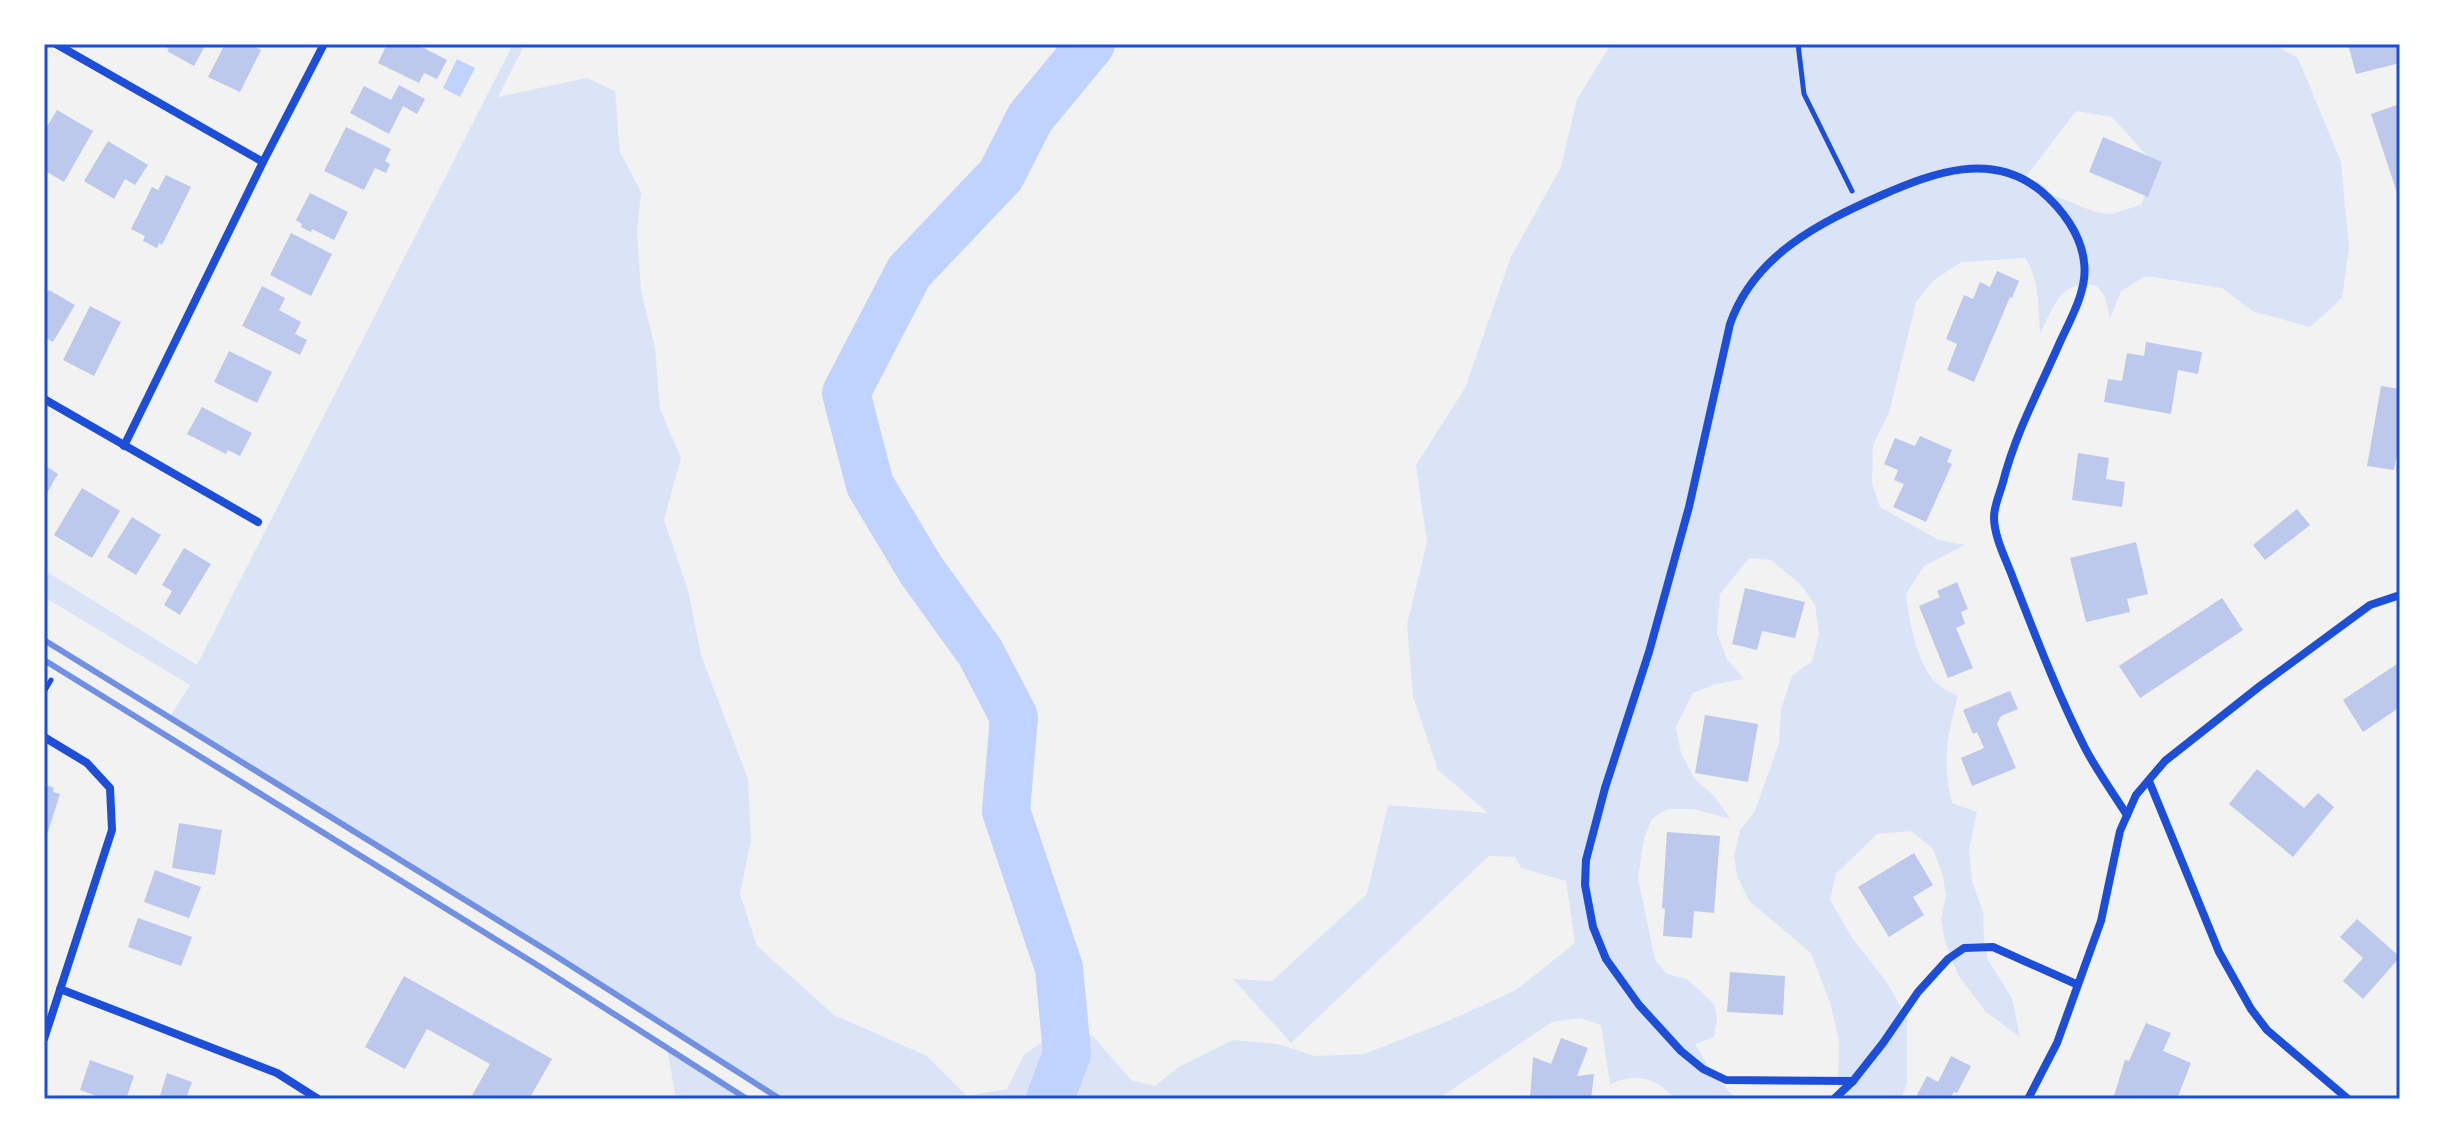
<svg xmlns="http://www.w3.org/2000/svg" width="2444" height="1143" viewBox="0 0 2444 1143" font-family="'Sofia Sans Condensed',sans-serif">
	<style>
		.green { fill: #dbe4f7; fill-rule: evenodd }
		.water { fill: #bfd3fe }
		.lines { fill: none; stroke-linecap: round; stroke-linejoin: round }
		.river { stroke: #bfd3fe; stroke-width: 48 }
		.building { fill: #bdc9ec }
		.path { stroke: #1d4ed8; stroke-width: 5 }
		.minor { stroke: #1d4ed8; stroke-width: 8 }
		.rail { stroke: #7290e2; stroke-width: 6 }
		.neatline { fill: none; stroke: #1d4ed8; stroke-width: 3 }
	</style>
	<rect width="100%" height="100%" fill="#f2f2f2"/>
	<g class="green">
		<path d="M513,44H525L498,97L587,78L615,91L620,152L641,192L637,232L641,290L655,348L660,409L681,458L664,520L688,590L701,655L748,779L751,840L740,894L757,946L834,1015L927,1056L967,1096L1007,1089L1024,1055L1059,1030L1093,1036L1131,1080L1155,1086L1179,1067L1233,1040L1278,1044L1315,1056L1364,1054L1446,1022L1516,990L1575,943L1566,881L1521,868L1515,857L1489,856L1291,1043L1233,979L1272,981L1367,894L1388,805L1488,813L1438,770L1413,697L1407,624L1427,543L1416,465L1465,388L1511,257L1561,167L1577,99L1611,44H2272L2298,58L2341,162L2349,248L2342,298L2310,327L2252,311L2222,288L2146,276L2121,291L2110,318L2105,297L2097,286C2061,278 2054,306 2040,334C2038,308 2040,280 2025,258L1961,262L1933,281L1916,302L1889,413L1873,445L1872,483L1880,507L1939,540L1965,545L1924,566L1906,594C1909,620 1917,664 1936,683C1941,688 1951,692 1958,696C1947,736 1942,762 1952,803L1977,812L1969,850L1972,881L1983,912L1984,940L1988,960L2012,998L2020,1037L1986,1012L1958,975L1945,941L1941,920L1946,895L1943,876L1933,849L1911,831L1877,834L1836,874L1830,900L1851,936L1888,984L1907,1019V1083L1901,1099H1838L1839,1040L1830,1003L1811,953L1749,901L1737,876L1734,856L1740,830L1755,811L1779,743L1781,709L1792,676L1812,661L1819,634L1815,605L1802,586L1771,560L1749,558L1720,594L1717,633L1727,659L1744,679L1716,684L1693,693L1676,727L1681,753L1695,779L1713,795L1731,819L1693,809H1667L1652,819L1644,838L1638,878L1655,960L1667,974L1687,979L1714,1004L1717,1018L1714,1037L1695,1044L1708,1066L1735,1099H1675C1658,1078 1633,1071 1610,1085L1601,1025L1580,1018L1552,1022L1438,1099H780L551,953L169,718L190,685L44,597V570L197,665ZM2076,111L2112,117L2156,166L2141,205L2111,214L2095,212L2053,195L2039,182L2025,178Z"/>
		<path d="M667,1048L747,1099H676Z"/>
	</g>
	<path class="water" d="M457,59L475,68L460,97L443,88Z"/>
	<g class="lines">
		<path class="river" d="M1050,1099L1067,1053L1059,968L1006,811L1014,717L980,652L921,570L870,485L846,393L909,272L1001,175L1030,118L1091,44"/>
	</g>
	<g class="building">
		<path d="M161,44H206L194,66L167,51L169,49Z"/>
		<path d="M225,44H249L261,50L240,92L208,77Z"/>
		<path d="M387,44H416L447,60L437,79L424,73L419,83L378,63Z"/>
		<path d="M2348,44H2400V63L2356,74Z"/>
		<path d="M399,85L425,99L417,114L403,106L389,134L350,113L364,86L391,100Z"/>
		<path d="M2400,104V199H2399L2371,114Z"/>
		<path d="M57,110L93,131L64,182L44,170V132Z"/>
		<path d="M346,127L391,149L385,161L390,164L386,173L375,168L364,190L324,171Z"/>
		<path d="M2103,137L2162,162L2148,197L2089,172Z"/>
		<path d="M108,141L148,165L135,185L125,179L114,199L84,181Z"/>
		<path d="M166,175L191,187L162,245L159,243L157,248L143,241L145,236L131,229L152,187L158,190Z"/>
		<path d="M310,193L348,212L334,240L312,229L311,232L301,227L302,224L296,220Z"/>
		<path d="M291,233L332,254L311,296L270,275Z"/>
		<path d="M1997,271L2019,281L2012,298L2010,297L1974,382L1947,370L1957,344L1946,339L1964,295L1973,299L1980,282L1990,287Z"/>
		<path d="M262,286L285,298L279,310L301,322L295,334L307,340L300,355L242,326Z"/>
		<path d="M49,290L75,305L53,342L44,337V298Z"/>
		<path d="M90,306L121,322L94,376L63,360Z"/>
		<path d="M2146,342L2202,352L2198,374L2178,370L2171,414L2104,402L2108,379L2122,381L2127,353L2144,356Z"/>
		<path d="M229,351L272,372L257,403L214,382Z"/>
		<path d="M2381,386L2400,389V449H2398L2394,470L2367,466Z"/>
		<path d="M202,407L252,433L240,456L228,450L226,454L187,434Z"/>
		<path d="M1920,436L1952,450L1947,462L1952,464L1926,522L1893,507L1904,484L1894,480L1898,470L1884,464L1895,438L1915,446Z"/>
		<path d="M2078,453L2109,458L2106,479L2125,482L2122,507L2072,500Z"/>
		<path d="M44,465L58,474L44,498Z"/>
		<path d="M82,488L120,511L92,558L54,535Z"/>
		<path d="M2297,509L2310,525L2265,560L2253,545Z"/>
		<path d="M132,517L161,535L136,575L107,557Z"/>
		<path d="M2136,542L2148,594L2127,599L2130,612L2086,622L2070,558Z"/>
		<path d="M184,548L211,564L180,615L164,605L172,591L162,585Z"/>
		<path d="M1957,582L1968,609L1961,612L1965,624L1956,628L1973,668L1948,678L1919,606L1940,597L1937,591Z"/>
		<path d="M1745,588L1805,602L1795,638L1762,631L1757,650L1732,644Z"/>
		<path d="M2222,598L2243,630L2140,698L2119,666Z"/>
		<path d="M2400,662V707L2363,732L2343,700Z"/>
		<path d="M2010,691L2018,709L2001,716L1997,724L2016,768L1972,786L1961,758L1984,748L1977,732L1973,734L1963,710Z"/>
		<path d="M1705,715L1758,724L1748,782L1695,773Z"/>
		<path d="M2257,769L2304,808L2318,793L2334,807L2293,857L2229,804Z"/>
		<path d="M44,784L54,788L53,792L60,794L45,841Z"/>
		<path d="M179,823L222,830L215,875L172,868Z"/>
		<path d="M1667,832L1720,836L1714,913L1694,911L1692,938L1663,936L1665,909L1662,908Z"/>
		<path d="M1914,853L1933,885L1913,897L1924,915L1889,937L1858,887Z"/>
		<path d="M155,870L201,887L189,918L144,902Z"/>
		<path d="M138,918L192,937L181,966L128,947Z"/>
		<path d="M2357,919L2400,957L2363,999L2343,981L2363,958L2340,937Z"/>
		<path d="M1730,972L1785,976L1783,1015L1727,1012Z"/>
		<path d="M404,976L552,1059L529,1099H470L490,1064L427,1029L405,1069L365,1047Z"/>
		<path d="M2146,1023L2171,1033L2163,1051L2191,1063L2177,1099H2113L2125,1060L2129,1061Z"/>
		<path d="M1561,1038L1588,1048L1577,1076L1594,1074L1591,1099H1530L1533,1057L1551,1064Z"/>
		<path d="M1951,1056L1971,1066L1957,1093L1954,1092L1950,1099H1915L1927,1076L1938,1082Z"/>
		<path d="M90,1060L134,1076L126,1099H105L80,1090Z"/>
		<path d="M167,1073L192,1082L186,1099H159Z"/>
	</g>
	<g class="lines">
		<g class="path">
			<path d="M1798,44L1804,94L1852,191"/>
			<path d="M44,692L51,680"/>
		</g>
		<g class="minor">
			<path d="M56,44L263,162"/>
			<path d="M44,399L258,522"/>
			<path d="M124,446L263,162L324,44"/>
			<path d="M44,737L87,763L110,788L112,830L44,1039"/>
			<path d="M2149,781L2219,952L2251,1009L2267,1030L2348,1099"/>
			<path d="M60,989L277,1073L318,1099"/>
			<path d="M1853,1081L1726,1080L1703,1069L1681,1051L1639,1005L1606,959L1593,927L1585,885L1586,860L1605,788L1649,652L1689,507L1730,324C1754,255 1819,223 1882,195C1935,172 1992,151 2041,191C2062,209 2081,234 2084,262C2088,289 2071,318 2060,342C2040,388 2015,434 2003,482C2000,493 1994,506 1994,517C1994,538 2007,561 2014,581C2036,637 2058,695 2085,748C2097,771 2113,793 2127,815"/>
			<path d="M1834,1099L1853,1081L1883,1043L1918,992L1948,959L1964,948L1993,947L2076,984"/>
			<path d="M2028,1099L2057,1043L2101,921L2120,831L2136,795L2165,761L2260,686L2370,605L2400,595"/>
		</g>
		<g class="rail">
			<path d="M44,640L551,953L780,1099"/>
			<path d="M44,660L542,968L747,1099"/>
		</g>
	</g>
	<rect width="2444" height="1143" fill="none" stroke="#ffffff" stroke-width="92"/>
	<rect x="46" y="46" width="2352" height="1051" class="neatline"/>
</svg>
